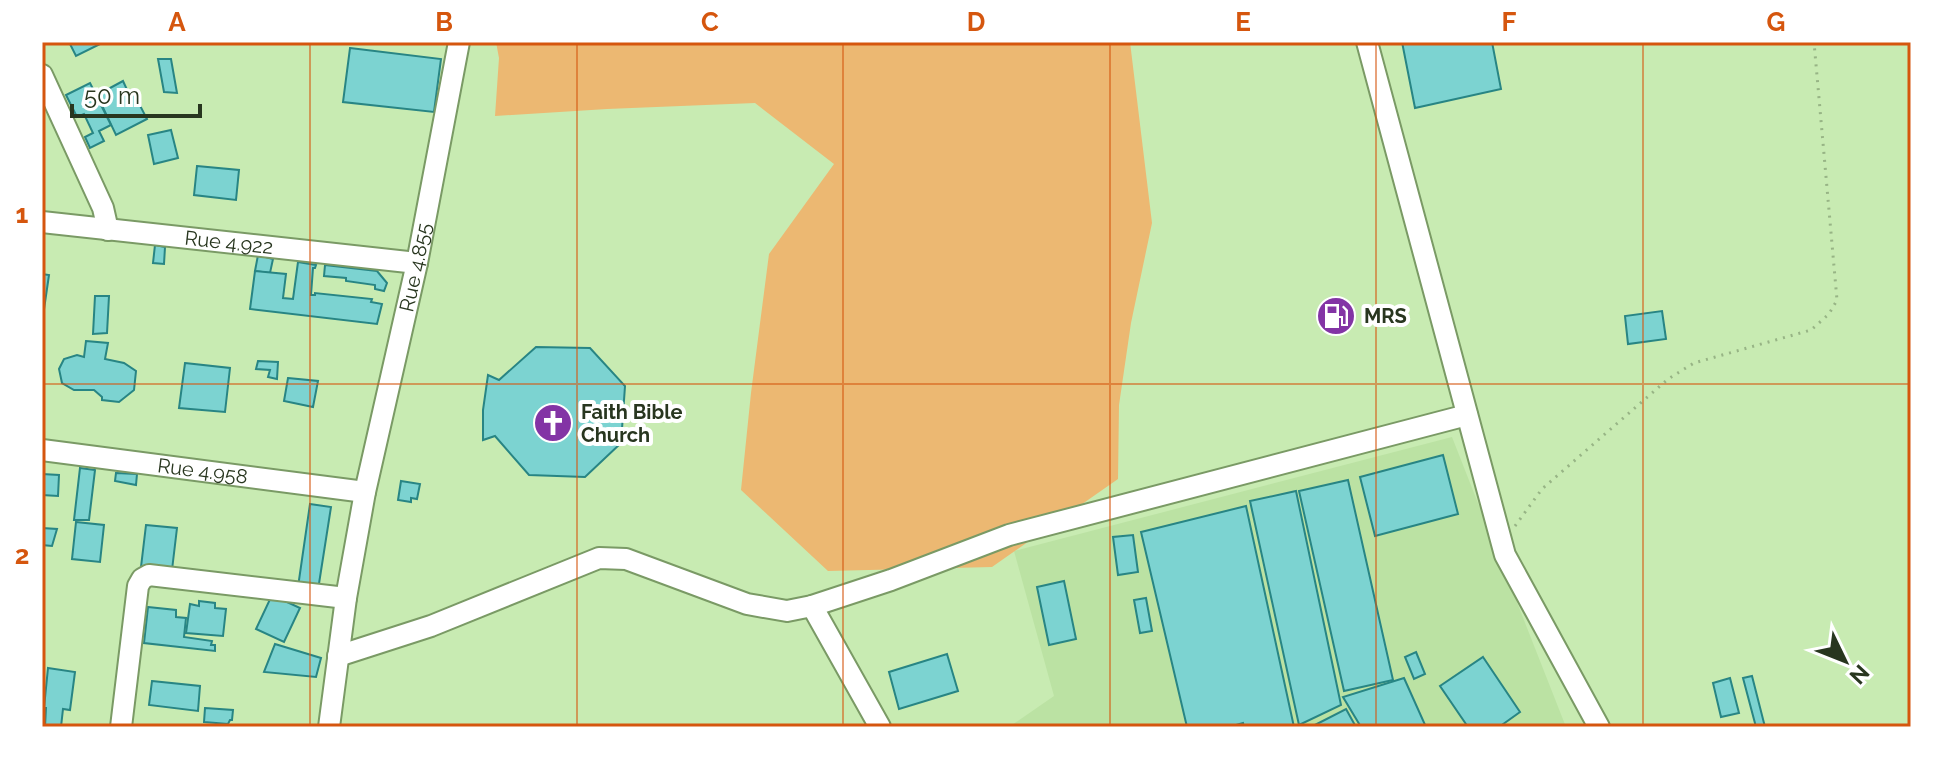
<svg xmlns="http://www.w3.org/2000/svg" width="1953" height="769" viewBox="0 0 1953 769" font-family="Raleway,sans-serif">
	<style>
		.built { fill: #bbe2a3 }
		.green { fill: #ecb872 }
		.building { fill: #7cd3d1; stroke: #288584; stroke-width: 2 }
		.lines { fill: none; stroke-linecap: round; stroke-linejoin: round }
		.minor-casing { stroke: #7a9a65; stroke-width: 24 }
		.path { stroke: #97b485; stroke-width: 3; stroke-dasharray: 2 6; stroke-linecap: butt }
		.minor { stroke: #fff; stroke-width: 20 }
		.grid { fill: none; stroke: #d5560e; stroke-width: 2; stroke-opacity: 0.55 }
		.labels { text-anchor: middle; stroke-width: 8; stroke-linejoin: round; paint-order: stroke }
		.street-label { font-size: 20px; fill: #28361f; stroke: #fff }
		.poi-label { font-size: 20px; font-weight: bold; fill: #28361f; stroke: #fff; text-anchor: start }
		.neatline { fill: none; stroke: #d5560e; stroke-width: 3 }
		.grid-label { font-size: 26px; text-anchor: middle; font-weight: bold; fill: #d5560e }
	</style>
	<rect width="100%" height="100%" fill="#c8ebb2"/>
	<path class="built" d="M1452,437L1566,727H1009L1054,696L1014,551Z"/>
	<path class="green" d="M496,42H1130L1152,223L1131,323L1119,405L1118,479L992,567L828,571L741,490L751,393L769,254L834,164L755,103L607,109L495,116L499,58Z"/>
	<g class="building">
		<path d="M69,42H104L76,56Z"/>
		<path d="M1402,42H1492L1501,89L1415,108Z"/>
		<path d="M350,48L441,59L434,112L343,102Z"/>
		<path d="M158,59H171L177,93L164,92Z"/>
		<path d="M123,81L128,92L132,90L147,119L116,135L97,95Z"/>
		<path d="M90,83L111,125L99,131L104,141L90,148L85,137L93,133L84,114L77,117L66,95Z"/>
		<path d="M171,130L178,158L154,164L148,135Z"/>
		<path d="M197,166L239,170L236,200L194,195Z"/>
		<path d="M155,245L165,247L164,264L153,263Z"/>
		<path d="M258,255L273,259L270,273L255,271Z"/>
		<path d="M298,262L316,265L315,268H313L311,295H315V293L372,299L371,302L382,304L377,324L250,309L255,271L286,274L283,298L293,299Z"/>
		<path d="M325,265L377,271L387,283L384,291L375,289V285L346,281V278L324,276Z"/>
		<path d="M42,274L49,275L42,323Z"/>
		<path d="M95,296H109L107,333L93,334Z"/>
		<path d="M1662,311L1666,339L1628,344L1625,316Z"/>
		<path d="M86,341L108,343L105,359L124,363L136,371L134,390L119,402L102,400V397L94,390H74L62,383L59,369L64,359L77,355L84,357Z"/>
		<path d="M536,347L590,348L625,386L621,443L585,477L529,475L495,436L483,440V410L488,375L499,380Z"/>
		<path d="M258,361L278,362L277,379L268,377L270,370L256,369Z"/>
		<path d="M185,363L230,368L225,412L179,408Z"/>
		<path d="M288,378L318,381L313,407L284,401Z"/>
		<path d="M1443,455L1458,514L1375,536L1360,477Z"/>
		<path d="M80,468L95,470L89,520H74Z"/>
		<path d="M116,473L137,474L136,485L115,481Z"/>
		<path d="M42,474L59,475L58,496L42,495Z"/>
		<path d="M1348,480L1393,680L1344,691L1299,491Z"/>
		<path d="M401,481L420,484L417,499L411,498V502L398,500Z"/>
		<path d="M1296,491L1341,705L1299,725L1250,501Z"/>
		<path d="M310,504L331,507L318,590L298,587Z"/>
		<path d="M1246,506L1294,727H1244L1243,723L1229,727H1187L1141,532Z"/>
		<path d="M76,522L104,525L100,562L72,559Z"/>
		<path d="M146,525L177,528L172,570L141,567Z"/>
		<path d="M42,528L57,529L52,546L42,545Z"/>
		<path d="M1133,535L1138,572L1118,575L1113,537Z"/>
		<path d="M1064,581L1076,639L1049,645L1037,587Z"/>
		<path d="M272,595L300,608L284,642L256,629Z"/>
		<path d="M1146,598L1152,631L1140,633L1134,600Z"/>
		<path d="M199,601L215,603V608L226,609L223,636L186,633L190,604L199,606Z"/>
		<path d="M148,607L176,610V617L186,618L184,637L212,641L211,645H215V651L144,643Z"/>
		<path d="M275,644L321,658L316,677L264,672Z"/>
		<path d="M1416,652L1425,674L1414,679L1405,657Z"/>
		<path d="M947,654L958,691L899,709L889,672Z"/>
		<path d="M1483,657L1520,712L1499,727H1468L1440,686Z"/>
		<path d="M48,668L75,672L70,710L63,709L61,727H45L46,708H44Z"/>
		<path d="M1752,676L1765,727H1756L1743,678Z"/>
		<path d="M1404,678L1426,727H1361L1343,697Z"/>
		<path d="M1730,678L1739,713L1721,717L1713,683Z"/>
		<path d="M152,681L200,686L198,711L149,705Z"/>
		<path d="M205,708L233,710L232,720H230L228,724L204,722Z"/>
		<path d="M1346,709L1356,727H1311Z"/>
	</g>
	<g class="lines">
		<defs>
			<g id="minor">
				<path d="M1367,42L1505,555L1599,727"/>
				<path d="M42,75L103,208L108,230"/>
				<path id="s1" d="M42,222L417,263"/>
				<path id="s2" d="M42,450L365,492"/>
				<path d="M812,606L880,727"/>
				<path d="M338,656L431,626L599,558L626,559L747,604L787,611L812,606L891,580L1009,535L1467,415"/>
				<path d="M121,727L138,586L142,579L149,575L346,598"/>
				<path id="s3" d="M329,727L346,598L365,492L417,263L459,42"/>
			</g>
		</defs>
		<use href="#minor" class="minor-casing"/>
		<path class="path" d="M1515,526L1542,489L1668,379L1694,363L1811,330L1829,314L1837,300L1814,42"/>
		<use href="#minor" class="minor"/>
	</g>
	<path class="grid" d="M310,42V727M577,42V727M843,42V727M1110,42V727M1376,42V727M1643,42V727M42,384H1911"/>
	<defs>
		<symbol id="fuel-disc" viewBox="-11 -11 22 22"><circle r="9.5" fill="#8334a5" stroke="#fff"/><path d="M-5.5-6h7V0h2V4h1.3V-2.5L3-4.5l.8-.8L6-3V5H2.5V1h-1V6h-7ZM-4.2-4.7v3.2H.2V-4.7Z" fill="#fff"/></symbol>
		<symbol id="church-disc" viewBox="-11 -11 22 22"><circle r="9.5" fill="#8334a5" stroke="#fff"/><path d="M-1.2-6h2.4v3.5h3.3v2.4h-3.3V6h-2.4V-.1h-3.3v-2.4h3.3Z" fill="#fff"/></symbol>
	</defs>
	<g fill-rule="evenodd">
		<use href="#fuel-disc" x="1314" y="294" width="44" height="44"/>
		<use href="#church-disc" x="531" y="401" width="44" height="44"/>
	</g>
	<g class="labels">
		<g class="street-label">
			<text dy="7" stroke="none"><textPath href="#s1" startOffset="188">Rue 4.922</textPath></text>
			<text dy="7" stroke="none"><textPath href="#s3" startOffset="468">Rue 4.855</textPath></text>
			<text dy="7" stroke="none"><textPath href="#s2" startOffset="162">Rue 4.958</textPath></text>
		</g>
		<g class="poi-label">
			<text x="1364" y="323">MRS</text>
			<text x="581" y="419">Faith Bible<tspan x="581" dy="23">Church</tspan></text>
		</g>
	</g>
	<rect width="1953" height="769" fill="none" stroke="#ffffff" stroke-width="88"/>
	<g transform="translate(1845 661) rotate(133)" stroke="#ffffff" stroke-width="6" paint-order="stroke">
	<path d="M0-6L14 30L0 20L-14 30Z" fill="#28361f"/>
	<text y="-12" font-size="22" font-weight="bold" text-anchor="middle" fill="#28361f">N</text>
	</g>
	<path d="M72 104v12h128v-12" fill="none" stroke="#28361f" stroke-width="4"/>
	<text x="84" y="104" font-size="24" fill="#28361f" stroke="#ffffff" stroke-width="6" paint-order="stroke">50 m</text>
	<rect x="44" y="44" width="1865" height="681" class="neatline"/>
	<g class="grid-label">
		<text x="177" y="31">A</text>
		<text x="444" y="31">B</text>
		<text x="710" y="31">C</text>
		<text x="976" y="31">D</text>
		<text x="1243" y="31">E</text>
		<text x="1509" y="31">F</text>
		<text x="1776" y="31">G</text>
		<text x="22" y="223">1</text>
		<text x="22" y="564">2</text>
	</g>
</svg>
